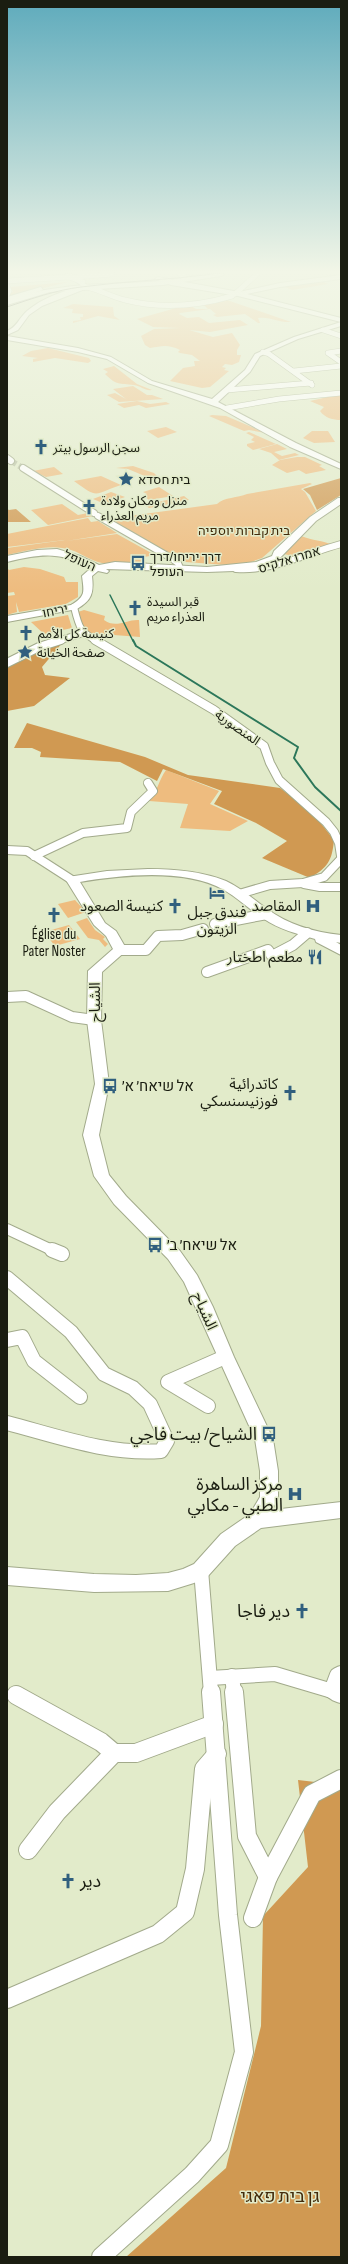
<svg xmlns="http://www.w3.org/2000/svg" width="348" height="2264" viewBox="0 0 348 2264" font-family="'Sofia Sans Condensed','Noto Sans Arabic',Heebo,sans-serif">
	<style>
		.green { fill: #eebc7f }
		.forest { fill: #d09952 }
		.lines { fill: none; stroke-linecap: round; stroke-linejoin: round }
		.stream-far1 { stroke: #2c775a; stroke-width: 1.5 }
		.stream { stroke: #2c775a; stroke-width: 2 }
		.street-tunnel { stroke: #bac2a5; stroke-width: 6; stroke-dasharray: 6 3; stroke-linecap: butt }
		.street-far5-casing { stroke: #a2aa8b; stroke-width: 6 }
		.street-far4-casing { stroke: #a2aa8b; stroke-width: 8 }
		.street-far3-casing { stroke: #a2aa8b; stroke-width: 10 }
		.street-far2-casing { stroke: #a2aa8b; stroke-width: 12 }
		.street-far1-casing { stroke: #a2aa8b; stroke-width: 16 }
		.street-casing { stroke: #a2aa8b; stroke-width: 20 }
		.secondary-casing { stroke: #a2aa8b; stroke-width: 2 }
		.highway-casing { stroke: #a2aa8b; stroke-width: 2 }
		.street-far5 { stroke: #fff; stroke-width: 5 }
		.street-far4 { stroke: #fff; stroke-width: 6 }
		.street-far3 { stroke: #fff; stroke-width: 8 }
		.street-far2 { stroke: #fff; stroke-width: 10 }
		.street-far1 { stroke: #fff; stroke-width: 14 }
		.street { stroke: #fff; stroke-width: 18 }
		.secondary { fill: #fff; fill-rule: evenodd }
		.highway { fill: #fff; fill-rule: evenodd }
		.tram { stroke: #4c5140; stroke-width: 1 }
		.labels { text-anchor: middle; stroke-width: 3; stroke-linejoin: round; paint-order: stroke }
		.far-poi-label { font-size: 13px; fill: #1a1d11; stroke: #e2ebca; text-anchor: start }
		.far-park-label { font-size: 13px; fill: #422b0b; stroke: #e2ebca }
		.far-street-label { font-size: 13px; fill: #1a1d11; stroke: #e2ebca }
		.poi-label { font-size: 15px; fill: #1a1d11; stroke: #e2ebca; text-anchor: end }
		.street-label { font-size: 15px; fill: #1a1d11; stroke: #e2ebca }
		.near-poi-label { font-size: 18px; fill: #1a1d11; stroke: #e2ebca; text-anchor: end }
		.near-park-label { font-size: 18px; fill: #422b0b; stroke: #e2ebca }
	</style>
	<rect width="100%" height="100%" fill="#e2ebca"/>
	<g class="green">
		<path d="M319,280L328,284L292,290L283,286Z"/>
		<path d="M68,282L7,297V294L13,292L10,287Z"/>
		<path d="M227,300L291,322C279,323 270,316 258,318L260,323H258L245,314L217,317L213,315L216,314L210,309L180,313L179,314L187,318L199,317L209,323L240,320L248,325L210,332L189,330L213,337L232,333L240,345L237,350V355H241L239,362L232,365L225,364L222,367L226,368L224,370L229,371L210,387L202,388L170,381L183,368L195,366L194,361H200L192,355L180,353L178,352L180,350C168,344 162,346 150,348L145,345L141,336L154,329L180,328L153,327L137,319L176,308L191,306L196,309H208L203,304Z"/>
		<path d="M73,304L113,307L114,316L120,320L98,316L73,323V321L81,320L80,317H83V314L72,313L73,309L63,308Z"/>
		<path d="M48,348L89,358L91,361L88,363L55,358L33,362V359L38,358L22,356L31,351Z"/>
		<path d="M114,366L137,384L152,390C145,391 141,386 134,385C119,383 117,386 105,374L108,372L103,369Z"/>
		<path d="M133,386L147,395H152L163,399L119,402L107,395L115,393L126,399L113,389Z"/>
		<path d="M341,394V420C333,420 325,418 320,411L324,407L310,401Z"/>
		<path d="M137,401L150,404L166,402L170,404L146,408L139,405L124,408L117,404Z"/>
		<path d="M212,415L226,416L266,433L249,430L244,431L209,416Z"/>
		<path d="M166,427L177,432L158,438L147,431Z"/>
		<path d="M312,431H328L335,442L314,443L303,438Z"/>
		<path d="M249,432L276,444L253,450L247,446V444L255,442L251,440L254,437L246,433Z"/>
		<path d="M277,444L287,449L274,452L282,456L295,453L299,455L279,460L271,453L259,449Z"/>
		<path d="M297,457H305L322,465L319,466L326,470L306,474L299,470L287,473L272,465L280,460Z"/>
		<path d="M133,466L154,473L158,477L148,480L147,477L128,469L116,468Z"/>
		<path d="M54,467L63,474L46,477L33,471Z"/>
		<path d="M101,476L121,485C93,494 100,500 74,481Z"/>
		<path d="M310,483L312,484L301,489L305,492L316,511L262,558L248,563L226,565L186,562L107,519L217,504C224,497 238,498 247,494Z"/>
		<path d="M159,487L173,496L149,500L144,496L147,494L143,492Z"/>
		<path d="M111,492L125,497L105,504L93,499Z"/>
		<path d="M184,496L189,500L149,508L145,505Z"/>
		<path d="M62,504L78,515L88,513L93,516L48,525L31,510Z"/>
		<path d="M88,518L91,522L98,521L117,533L66,541L117,534L155,555L139,558L147,563C133,561 116,566 102,563C91,561 81,553 71,550C51,543 27,551 7,555V548L65,540L7,547V534Z"/>
		<path d="M301,536C313,541 322,540 333,545L293,556L284,554Z"/>
		<path d="M24,567L40,569L64,577L66,582H78V597L66,604L19,612L16,602L17,612L7,615V596L15,595L14,592L7,593V568L9,570Z"/>
		<path d="M84,610L105,616L104,620C116,629 127,619 139,620L140,637L88,633L82,628L78,612Z"/>
		<path d="M68,615L72,628L44,634L31,622Z"/>
		<path d="M166,770L219,791L210,804L248,821L230,831L180,828L188,804L149,801C157,792 159,780 166,770Z"/>
		<path d="M75,900L86,912L68,918L58,904Z"/>
		<path d="M87,918L95,930L105,937L103,939L108,944L105,947L99,940L88,938L76,922Z"/>
		<path d="M69,925L80,939L55,946L44,932Z"/>
	</g>
	<g class="forest">
		<path d="M341,478V495L317,510L310,495L303,489Z"/>
		<path d="M7,509L9,510L16,509L31,522H7Z"/>
		<path d="M58,642H63L42,667L45,675L70,678L34,706L7,711V665Z"/>
		<path d="M27,723L145,757L188,775L280,788L312,812L334,840C332,861 328,867 310,878L262,858L287,841L256,823L214,804L222,791L163,769L157,781L120,762L40,757L41,752L32,748H14Z"/>
		<path d="M298,1780L341,1785V2257H126L226,2168L261,2026L263,1916L308,1867Z"/>
	</g>
	<g class="lines">
		<path class="stream-far1" d="M110,595L133,641"/>
		<path class="stream" d="M133,640L136,646L298,747L294,758L315,787L341,811"/>
		<path class="street-tunnel" d="M11,461L23,468"/>
		<defs>
			<g id="street-far5">
				<path d="M180,274L184,276"/>
				<path d="M75,277L112,274"/>
				<path d="M7,281L69,277L83,282"/>
				<path d="M7,286L9,291L7,295"/>
				<path d="M87,287C100,290 112,297 125,300C160,309 198,306 232,296"/>
				<path d="M235,294L257,274"/>
				<path d="M323,330L341,336"/>
				<path d="M341,351L328,353L341,362"/>
				<path d="M263,352L269,354L312,385"/>
				<path d="M294,371L341,366"/>
				<path d="M227,390L311,383"/>
				<path d="M227,408L279,399L341,393"/>
			</g>
			<g id="street-far4">
				<path d="M7,458L11,461"/>
				<path d="M23,468L94,513"/>
				<path d="M98,516L171,558L178,563L180,568"/>
				<path d="M236,569C272,572 307,553 341,544"/>
				<path d="M74,607C79,627 79,630 96,641"/>
				<path d="M58,641L83,633"/>
			</g>
			<g id="street-far3">
				<path d="M95,640L214,710L264,746L270,763L279,780L326,822L334,832L339,843L341,856"/>
				<path d="M7,663L39,647L61,640"/>
				<path d="M7,850L27,851L72,880"/>
				<path d="M34,856L83,833L127,828L131,812L153,791L148,783"/>
				<path d="M304,884L320,887H341"/>
				<path d="M239,894L270,885L303,883L324,877L341,859"/>
			</g>
			<g id="street-far2">
				<path d="M215,924L267,914"/>
				<path d="M120,950H146L158,936L182,935L203,929"/>
				<path d="M207,972L268,950L272,956L293,945L307,933"/>
				<path d="M7,997L26,996L72,1017L94,1020"/>
				<path d="M7,1229L54,1251"/>
			</g>
			<g id="street-far1">
				<path d="M52,1250L62,1254"/>
				<path d="M7,1278L71,1332L104,1374L133,1388L150,1404L167,1441L161,1451C108,1455 57,1436 7,1423"/>
				<path d="M7,1340L22,1337L34,1361L80,1397"/>
				<path d="M208,1406L168,1382L225,1357"/>
				<path d="M201,1570L211,1693"/>
				<path d="M232,1676L234,1693"/>
				<path d="M210,1678L275,1674L339,1693"/>
				<path d="M331,1691L337,1675L341,1673"/>
			</g>
			<g id="street">
				<path d="M234,1692L247,1836L268,1877L312,1794L341,1779"/>
				<path d="M336,1692L341,1694"/>
				<path d="M16,1695L101,1742L114,1753"/>
				<path d="M28,1850L57,1812L114,1753H136L214,1724"/>
				<path d="M253,1918L268,1877"/>
				<path d="M7,1999L158,1934L185,1912L195,1869L204,1769L217,1754"/>
				<path d="M101,2257L192,2175L219,2145L244,2052L228,1915L211,1692"/>
			</g>
			<g id="secondary">
				<path d="M65,274H72L90,287L42,306L29,315L18,330L7,335V331C17,327 19,318 27,311C42,298 63,291 82,286Z"/>
				<path d="M341,275V279L280,287L247,294L341,318V322L238,296L171,285L155,279L158,277L239,292L280,283Z"/>
				<path d="M41,287L43,290L7,301V297Z"/>
				<path d="M341,322V326L298,339L260,356L250,372L218,402L296,443L341,464V469L290,447L220,408L148,383L107,359L78,352L7,340V336L78,348L111,357L152,381L212,399L245,370L255,354L294,337Z"/>
				<path d="M338,498H341V504L316,521L278,560L261,567L234,571L207,572L106,569L109,571L107,573L98,571L92,576C94,593 92,600 77,609L7,622V616L71,605C86,596 84,592 82,576L91,568C59,551 41,554 7,562V556L37,550L57,549L80,556L99,565L115,562L207,567L256,562L272,556L274,551L310,517Z"/>
				<path d="M148,869C174,869 201,871 226,881C241,888 253,899 267,909C289,925 314,932 341,935V943L336,942L341,945V955L316,942L315,939C297,934 279,929 264,919C250,910 238,898 224,890C185,868 122,875 80,882L105,923L116,931L127,950L102,972L101,1020L109,1084L99,1135L109,1175L126,1196L180,1251L197,1275L213,1307L234,1357L273,1439L278,1471V1498L272,1510L341,1502V1518L261,1528L235,1546L208,1576L194,1583L168,1591L94,1592L7,1585V1567L94,1574L136,1575L168,1573L183,1569L194,1564L221,1534L250,1514L260,1497V1471L255,1439L184,1282L168,1259L114,1204L94,1176L83,1135L95,1084L87,1020L88,971L113,949L106,936L94,925L66,880L68,877L107,871Z"/>
			</g>
			<path id="highway" d="M206,274H225L221,276L163,285L50,292L7,305V300C57,282 109,285 161,281C176,280 191,276 206,274Z"/>
		</defs>
		<use href="#street-far5" class="street-far5-casing"/>
		<use href="#street-far4" class="street-far4-casing"/>
		<use href="#street-far3" class="street-far3-casing"/>
		<use href="#street-far2" class="street-far2-casing"/>
		<use href="#street-far1" class="street-far1-casing"/>
		<use href="#street" class="street-casing"/>
		<use href="#secondary" class="secondary-casing"/>
		<use href="#highway" class="highway-casing"/>
		<use href="#street-far5" class="street-far5"/>
		<use href="#street-far4" class="street-far4"/>
		<use href="#street-far3" class="street-far3"/>
		<use href="#street-far2" class="street-far2"/>
		<use href="#street-far1" class="street-far1"/>
		<use href="#street" class="street"/>
		<use href="#secondary" class="secondary"/>
		<use href="#highway" class="highway"/>
		<path class="tram" d="M7,307C31,299 56,290 81,287C125,281 169,280 213,274"/>
	</g>
	<linearGradient id="sky" x2="0" y2="1"><stop stop-color="#5fabbc"/><stop offset="0.46" stop-color="#f2f6e7"/><stop offset="1" stop-color="#f2f6e7" stop-opacity="0"/></linearGradient>
	<rect width="348" height="591" fill="url(#sky)"/>
	<defs>
		<symbol id="church-bare" viewBox="-9 -9 18 18"><path d="M-1.2-6h2.4v3.5h3.3v2.4h-3.3V6h-2.4V-.1h-3.3v-2.4h3.3Z" fill="#305f7e" stroke="#e2ebca" stroke-width="2.5" paint-order="stroke"/></symbol>
		<symbol id="sight-bare" viewBox="-9 -9 18 18"><path d="M0-6L1.8-2.2L6-1.7L2.9 1.2L3.7 5.4L0 3.3L-3.7 5.4L-2.9 1.2L-6-1.7L-1.8-2.2Z" fill="#305f7e" stroke="#e2ebca" stroke-width="2.5" paint-order="stroke"/></symbol>
		<symbol id="bus-bare" viewBox="-9 -9 18 18"><path d="M-5-6H5V4H4V6H2V4H-2V6H-4V4H-5ZM-3.5-4V0h7V-4ZM-3.5 1.2v1.5H-2V1.2ZM2 1.2v1.5H3.5V1.2Z" fill="#305f7e" stroke="#e2ebca" stroke-width="2.5" paint-order="stroke"/></symbol>
		<symbol id="hotel-bare" viewBox="-9 -9 18 18"><path d="M-6-4.5h1.5V1H6V5H4.5V3h-9V5H-6ZM-4 0a1.8 1.8 0 1 1 3.6 0ZM.5 0V-2.5h3Q6-2.5 6 0Z" fill="#305f7e" stroke="#e2ebca" stroke-width="2.5" paint-order="stroke"/></symbol>
		<symbol id="hospital-bare" viewBox="-9 -9 18 18"><path d="M-5-5h3v3.5h4V-5h3V5h-3V1.5h-4V5h-3Z" fill="#305f7e" stroke="#e2ebca" stroke-width="2.5" paint-order="stroke"/></symbol>
		<symbol id="restaurant-bare" viewBox="-9 -9 18 18"><path d="M-5-6h1v4h1v-4h1v4h1v-4h1v5L-1.5 .5V6h-2V.5L-5-1ZM5-6V6H3V1.5H1.5Q1.5-4 5-6Z" fill="#305f7e" stroke="#e2ebca" stroke-width="2.5" paint-order="stroke"/></symbol>
	</defs>
	<g fill-rule="evenodd">
		<use href="#church-bare" x="30" y="436" width="22" height="22"/>
		<use href="#sight-bare" x="115" y="468" width="22" height="22"/>
		<use href="#church-bare" x="78" y="496" width="22" height="22"/>
		<use href="#bus-bare" x="127" y="552" width="22" height="22"/>
		<use href="#church-bare" x="124" y="597" width="22" height="22"/>
		<use href="#church-bare" x="15" y="622" width="22" height="22"/>
		<use href="#sight-bare" x="14" y="641" width="22" height="22"/>
		<use href="#hotel-bare" x="206" y="882" width="22" height="22"/>
		<use href="#church-bare" x="164" y="895" width="22" height="22"/>
		<use href="#hospital-bare" x="302" y="895" width="22" height="22"/>
		<use href="#church-bare" x="43" y="904" width="22" height="22"/>
		<use href="#restaurant-bare" x="304" y="946" width="22" height="22"/>
		<use href="#bus-bare" x="99" y="1075" width="22" height="22"/>
		<use href="#church-bare" x="279" y="1082" width="22" height="22"/>
		<use href="#bus-bare" x="144" y="1234" width="22" height="22"/>
		<use href="#bus-bare" x="258" y="1423" width="22" height="22"/>
		<use href="#hospital-bare" x="284" y="1483" width="22" height="22"/>
		<use href="#church-bare" x="291" y="1600" width="22" height="22"/>
		<use href="#church-bare" x="57" y="1870" width="22" height="22"/>
	</g>
	<g class="labels">
		<g class="far-poi-label">
			<text x="53" y="452">سجن الرسول بيتر</text>
			<text x="138" y="484">בית חסדא</text>
			<text x="101" y="505">منزل ومكان ولادة<tspan x="101" dy="15">مريم العذراء</tspan></text>
			<text x="150" y="561">דרך יריחו/דרך<tspan x="150" dy="15">העופל</tspan></text>
			<text x="147" y="606">قبر السيدة<tspan x="147" dy="15">العذراء مريم</tspan></text>
			<text x="38" y="638">كنيسة كل الأمم</text>
			<text x="37" y="657">صفحة الخيانة</text>
		</g>
		<g class="far-park-label">
			<text x="244" y="535">בית קברות יוספיה</text>
		</g>
		<g class="far-street-label">
			<text transform="translate(289 559) rotate(-17)" y="5">אמרו אלקיס</text>
			<text transform="translate(80 560) rotate(24)" y="5">העופל</text>
			<text transform="translate(55 610) rotate(-11)" y="5">יריחו</text>
			<text transform="translate(238 727) rotate(35)" y="5">المنصورية</text>
		</g>
		<g class="poi-label">
			<text x="163" y="911">كنيسة الصعود</text>
			<text x="301" y="911">المقاصد</text>
			<text x="217" y="917" text-anchor="middle">فندق جبل<tspan x="217" dy="17">الزيتون</tspan></text>
			<text x="54" y="939" text-anchor="middle">Église du<tspan x="54" dy="17">Pater Noster</tspan></text>
			<text x="303" y="962">مطعم اطختار</text>
			<text x="278" y="1089">كاتدرائية<tspan x="278" dy="17">فوزنيسنسكي</tspan></text>
			<text x="122" y="1091" text-anchor="start">אל שיאח׳ א׳</text>
			<text x="167" y="1250" text-anchor="start">אל שיאח׳ ב׳</text>
		</g>
		<g class="street-label">
			<text transform="translate(95 1002) rotate(-90)" y="5">الشياح</text>
			<text transform="translate(205 1311) rotate(66)" y="5">الشياح</text>
		</g>
		<g class="near-poi-label">
			<text x="257" y="1440">الشياح/ بيت فاجي</text>
			<text x="283" y="1490">مركز الساهرة<tspan x="283" dy="21">الطبي - مكابي</tspan></text>
			<text x="290" y="1617">دير فاجا</text>
			<text x="80" y="1887" text-anchor="start">دير</text>
		</g>
		<g class="near-park-label">
			<text x="280" y="2202">גן בית פאגי</text>
		</g>
	</g>
	<rect width="348" height="2264" fill="none" stroke="#1a1d11" stroke-width="16"/>
</svg>
